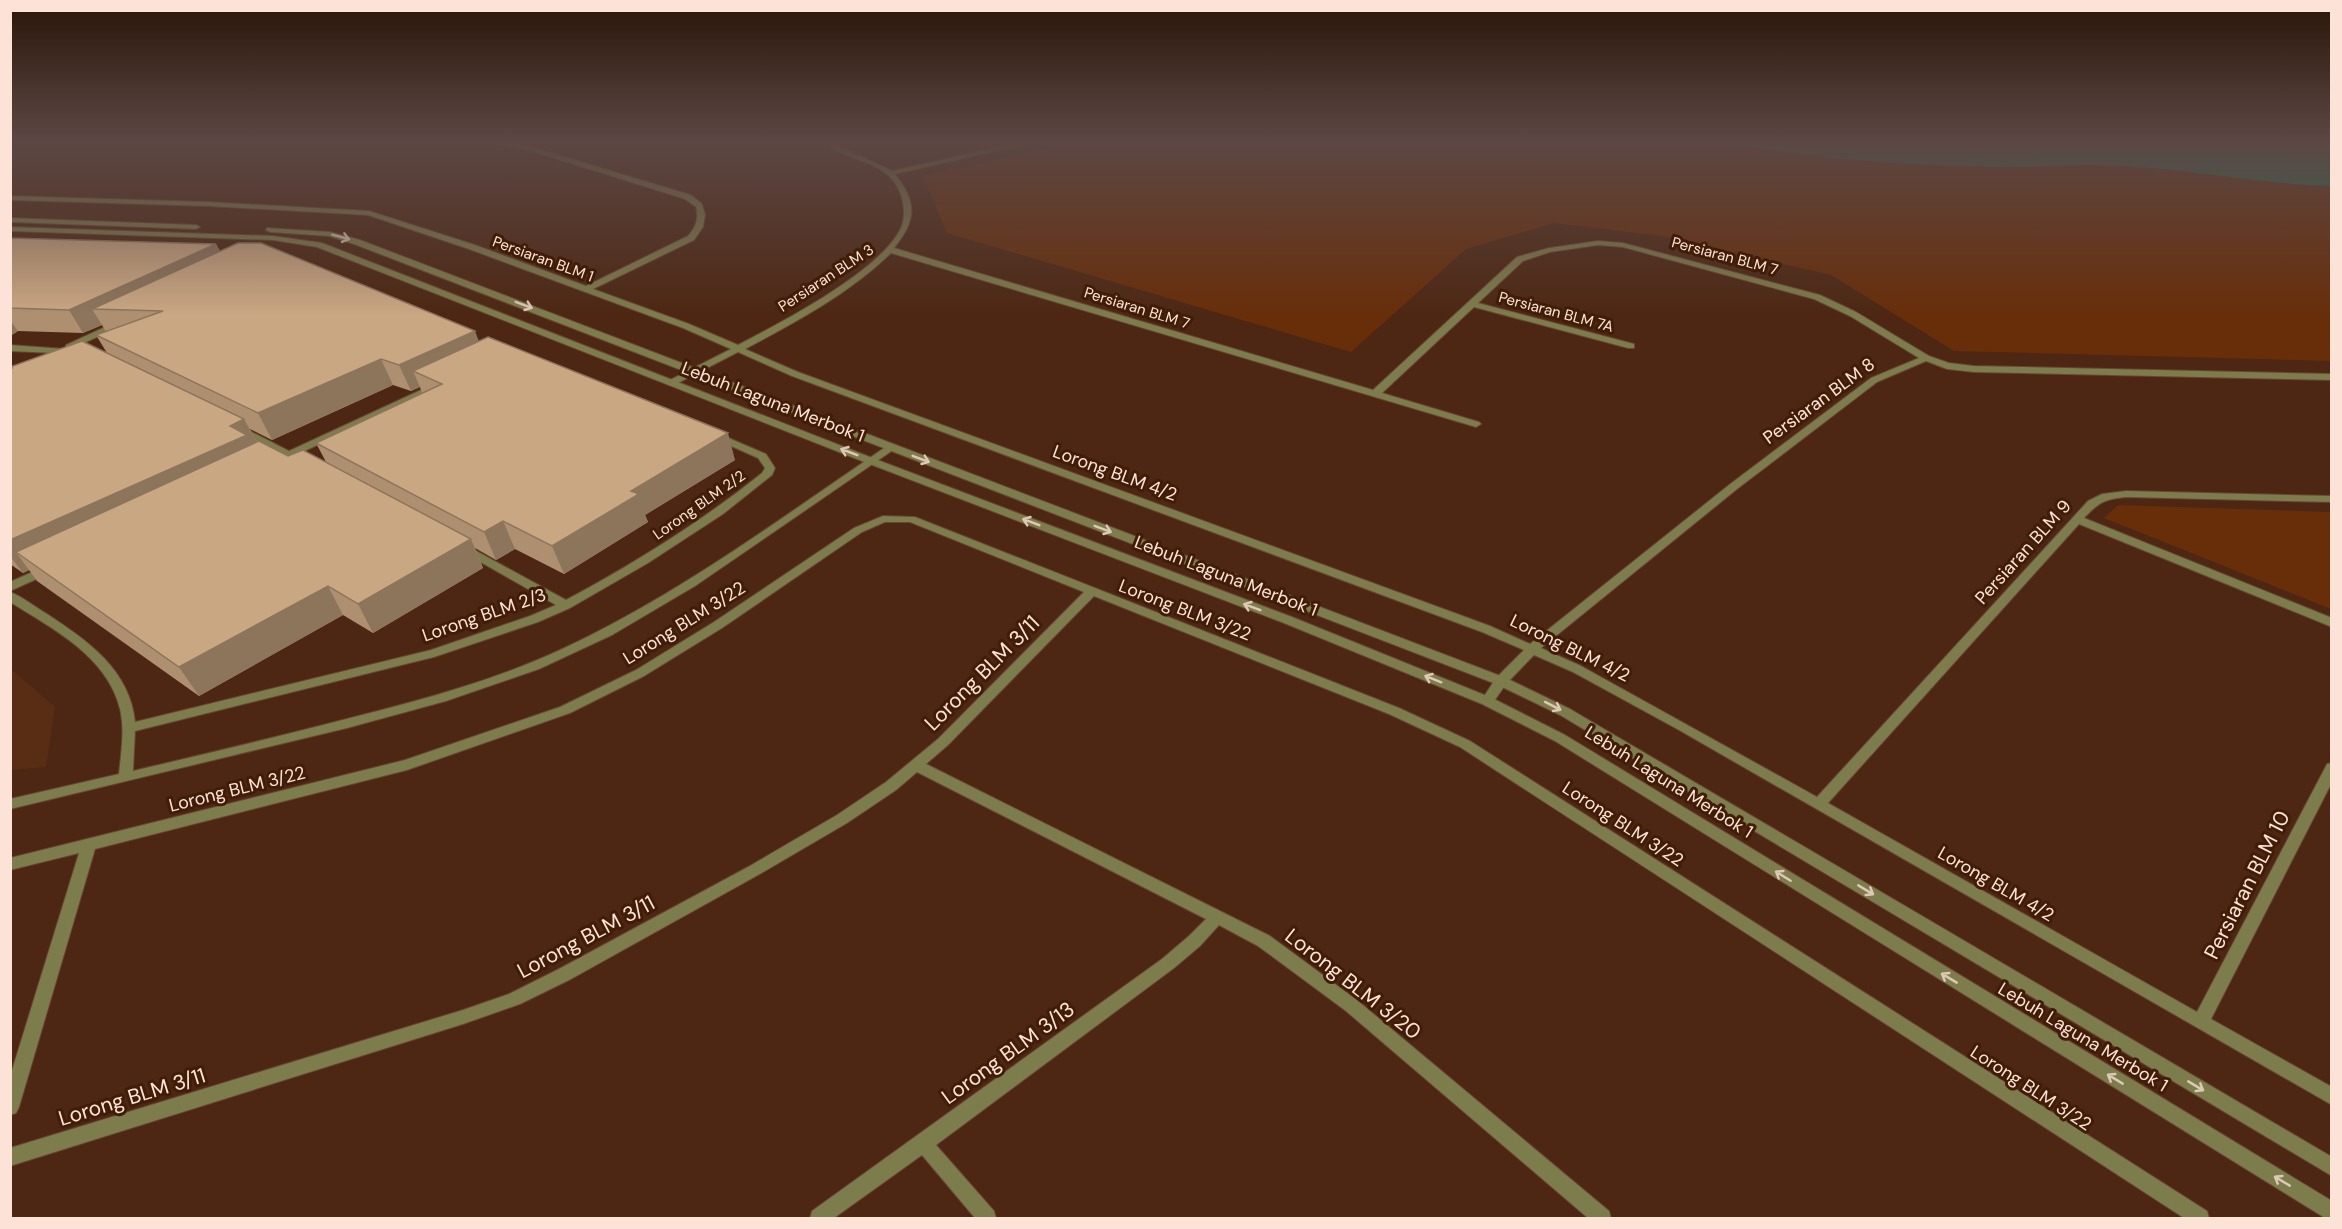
<svg xmlns="http://www.w3.org/2000/svg" width="2342" height="1229" viewBox="0 0 2342 1229" font-family="'DM Sans',sans-serif">
	<style>
		.built { fill: #592c14 }
		.green { fill: #682e0a }
		.water { fill: #23755a }
		.lines { fill: none; stroke-linecap: round; stroke-linejoin: round }
		.minor-casing { stroke: #694532; stroke-width: 2 }
		.tertiary-casing { stroke: #694532; stroke-width: 2 }
		.minor { fill: #7d7c4c; fill-rule: evenodd }
		.tertiary { fill: #7d7c4c; fill-rule: evenodd }
		.wall { fill: #ae9071; fill-rule: evenodd }
		.shaded-wall { fill: #8d755c }
		.building { fill: #caa783; stroke: #8d755c; stroke-width: 1.5 }
		.oneway { stroke: #ddc9b4 }
		.labels { text-anchor: middle; stroke-width: 6; stroke-linejoin: round; paint-order: stroke }
		.far-street-label { font-size: 15px; fill: #fde3d7; stroke: #411d08 }
		.street-label { font-size: 18px; fill: #fde3d7; stroke: #411d08 }
		.near-street-label { font-size: 21px; fill: #fde3d7; stroke: #411d08 }
	</style>
	<rect width="100%" height="100%" fill="#4d2713"/>
	<path class="built" d="M11,669L55,707L46,767L11,770Z"/>
	<g class="green">
		<path d="M1071,143H1730L1798,153L1928,164L1996,167L2116,165L2331,186V361L1954,351L1831,275L1662,236L1554,223L1466,249L1351,352L947,233L923,176Z"/>
		<path d="M2118,505L2331,512V609L2104,518Z"/>
	</g>
	<path class="water" d="M1730,143H2331V186C2260,184 2190,169 2119,166C2079,163 2037,168 1997,167C1910,165 1814,160 1730,143Z"/>
	<g class="lines">
		<defs>
			<g id="minor">
				<path d="M492,143H507L528,146L691,195L702,204L705,215L703,227L694,240L593,289L689,324L738,345C780,323 881,271 901,228C908,212 902,189 890,177C877,162 840,157 826,143H833L892,171L1015,143H1025L1022,145L895,174C918,203 916,221 894,248L1373,390L1517,257L1549,248L1598,241L1623,243L1820,295L1856,312L1929,356L1949,363L1974,366L2332,374V380L1974,372L1947,369L1926,361L1877,382L1737,489L1541,648L1581,666L1817,797L2088,501L2102,494L2126,491L2332,496V502L2126,497C2105,499 2099,502 2084,518L2332,618V627L2079,524L1828,803L2197,1012L2325,768L2327,764L2332,763V782L2211,1019L2332,1087V1105L1679,730L1573,672L1534,655L1506,684L1492,704H1482L1481,701L1496,678L1524,650L1482,632L792,376L738,352L674,385H668V381L731,349L683,328L469,249L368,215L208,206L10,200V196L208,202L369,211L475,245L586,286L688,236C696,227 699,219 696,207L685,199L525,149ZM1598,245L1623,247L1814,299L1850,316L1919,358L1871,378L1729,485L1530,644L1490,626L798,372L745,349C796,322 850,293 891,253L1476,427L1481,424L1479,422L1382,393L1474,307L1628,348H1634V344L1478,303L1523,261L1550,252Z"/>
				<path d="M118,321L121,322V326L71,349L75,350V354L10,351V345L66,349V345Z"/>
				<path d="M436,383L439,384V388L296,455L309,463L304,466L288,459H280V455L235,430L240,427L244,428L289,451Z"/>
				<path d="M717,433L766,454L775,468L772,475L723,514L648,563L570,608L538,622L434,657L135,731L133,771C209,753 286,735 362,715C429,698 497,679 560,650C677,596 781,518 887,446H895L896,448L695,586L612,635L539,669L446,701L347,728L10,809V799L119,774C121,753 125,730 120,709C107,656 53,629 10,602V592C23,597 35,607 47,614C87,640 130,670 135,722L431,650L530,616L556,605L461,551L459,549L461,547H469L566,600C635,563 701,522 762,473L765,468L758,458L713,438L712,436Z"/>
				<path d="M883,516L915,517L1399,708L1470,741L2207,1211L2209,1218H2184L1460,747L1389,714L1094,596L948,745L926,764L1270,936L1358,1001L1609,1211L1611,1218H1588L1346,1011L1258,946L1219,925L1200,946L1174,968L936,1145L994,1211L996,1218H975L922,1155L834,1218H810L812,1211L1162,959L1189,936L1206,919L917,772L896,790L847,823L758,875L571,979L520,1004L463,1024L10,1166V1148L463,1010L509,994L559,969L748,867L837,815L886,782L938,739L1084,592L910,522H885L862,532L722,628L644,676L570,713L407,770L95,849L19,1107L16,1113L10,1115V1077L79,853L10,870V858L405,760L560,707L636,670L714,622L854,528Z"/>
				<path d="M46,566L52,570L50,573L10,591V582Z"/>
			</g>
			<g id="tertiary">
				<path d="M10,218L196,225L200,227L196,229L10,222Z"/>
				<path d="M10,227L273,236L322,243L875,459L1292,617L1492,698L1565,735L2332,1201V1218H2325L1555,741L1482,704L1284,623L867,463L317,247L273,240L10,231Z"/>
				<path d="M267,228L330,232L360,240L1506,678L1570,709L2332,1157V1176L1560,715L1496,684L354,244L329,236L270,232L266,230Z"/>
			</g>
		</defs>
		<use href="#minor" class="minor-casing"/>
		<use href="#tertiary" class="tertiary-casing"/>
		<use href="#minor" class="minor"/>
		<use href="#tertiary" class="tertiary"/>
	</g>
	<path class="wall" d="M10,238L216,244L220,251L479,341L735,460L645,515L648,522L564,574L515,549L496,560L475,548L483,568L373,633L343,615L199,696L37,581L29,570L23,573L10,564V367L107,353L96,335L106,332L102,325L83,333L18,331L10,336ZM393,385L411,391L420,387L422,393L316,443L326,462L288,456L257,442L250,429L272,440Z"/>
	<g class="shaded-wall">
		<path d="M216,244L227,266L92,309L102,325L83,333L69,310Z"/>
		<path d="M10,320L18,331L10,336Z"/>
		<path d="M475,331L485,357L413,371L420,387L411,391L399,365Z"/>
		<path d="M381,359L393,385L272,440L258,413Z"/>
		<path d="M244,419L259,446L16,552L29,570L23,573L10,556V540L230,426Z"/>
		<path d="M728,433L735,460L645,515L648,522L564,574L552,546L631,491Z"/>
		<path d="M503,521L515,549L496,560L484,532Z"/>
		<path d="M471,539L483,568L373,633L358,604Z"/>
		<path d="M328,586L343,615L199,696L179,667Z"/>
	</g>
	<g class="building">
		<path d="M10,238L216,244L69,310L10,308Z"/>
		<path d="M238,243H261L475,331L399,365L381,359L258,413L96,335L163,311L92,309Z"/>
		<path d="M488,337L728,433L631,491L639,494L552,546L503,521L484,532L316,443L442,384L413,371Z"/>
		<path d="M82,341L244,419L230,426L247,435L10,540V369L12,368L10,367Z"/>
		<path d="M259,441L288,456L303,450L471,539L358,604L328,586L179,667L16,552Z"/>
	</g>
	<defs><path id="oneway-shaft" d="M-6 0H5M1.5-3L5.5 0L1.5 3" fill="none" stroke-width="1.6" stroke-linecap="round" stroke-linejoin="round" transform="scale(1.5)"/></defs>
	<g class="oneway">
		<use href="#oneway-shaft" transform="translate(341 237) rotate(15)"/>
		<use href="#oneway-shaft" transform="translate(524 305) rotate(21)"/>
		<use href="#oneway-shaft" transform="translate(849 452) rotate(-159)"/>
		<use href="#oneway-shaft" transform="translate(921 459) rotate(21)"/>
		<use href="#oneway-shaft" transform="translate(1031 522) rotate(-159)"/>
		<use href="#oneway-shaft" transform="translate(1103 529) rotate(21)"/>
		<use href="#oneway-shaft" transform="translate(1252 607) rotate(-159)"/>
		<use href="#oneway-shaft" transform="translate(1433 679) rotate(-158)"/>
		<use href="#oneway-shaft" transform="translate(1553 706) rotate(27)"/>
		<use href="#oneway-shaft" transform="translate(1783 876) rotate(-148)"/>
		<use href="#oneway-shaft" transform="translate(1866 890) rotate(31)"/>
		<use href="#oneway-shaft" transform="translate(1949 978) rotate(-149)"/>
		<use href="#oneway-shaft" transform="translate(2115 1079) rotate(-149)"/>
		<use href="#oneway-shaft" transform="translate(2196 1086) rotate(31)"/>
		<use href="#oneway-shaft" transform="translate(2282 1181) rotate(-149)"/>
	</g>
	<linearGradient id="sky" x2="0" y2="1"><stop stop-color="#2a150a"/><stop offset="0.45" stop-color="#5c4744"/><stop offset="1" stop-color="#5c4744" stop-opacity="0"/></linearGradient>
	<rect width="2342" height="315" fill="url(#sky)"/>
	<g class="labels">
		<g class="far-street-label">
			<text transform="translate(1725 256) rotate(15)" y="5">Persiaran BLM 7</text>
			<text transform="translate(543 259) rotate(20)" y="5">Persiaran BLM 1</text>
			<text transform="translate(826 278) rotate(-33)" y="5">Persiaran BLM 3</text>
			<text transform="translate(1137 308) rotate(17)" y="5">Persiaran BLM 7</text>
			<text transform="translate(1556 312) rotate(15)" y="5">Persiaran BLM 7A</text>
			<text transform="translate(699 505) rotate(-35)" y="5">Lorong BLM 2/2</text>
		</g>
		<g class="street-label">
			<text transform="translate(1819 401) rotate(-36)" y="6">Persiaran BLM 8</text>
			<text transform="translate(773 402) rotate(21)" y="6">Lebuh Laguna Merbok 1</text>
			<text transform="translate(1115 473) rotate(20)" y="6">Lorong BLM 4/2</text>
			<text transform="translate(2023 552) rotate(-48)" y="6">Persiaran BLM 9</text>
			<text transform="translate(1226 576) rotate(21)" y="6">Lebuh Laguna Merbok 1</text>
			<text transform="translate(1185 610) rotate(21)" y="6">Lorong BLM 3/22</text>
			<text transform="translate(484 615) rotate(-19)" y="6">Lorong BLM 2/3</text>
			<text transform="translate(684 623) rotate(-32)" y="6">Lorong BLM 3/22</text>
			<text transform="translate(1570 648) rotate(26)" y="6">Lorong BLM 4/2</text>
			<text transform="translate(1669 782) rotate(32)" y="6">Lebuh Laguna Merbok 1</text>
			<text transform="translate(237 789) rotate(-14)" y="6">Lorong BLM 3/22</text>
			<text transform="translate(1623 824) rotate(33)" y="6">Lorong BLM 3/22</text>
			<text transform="translate(1996 884) rotate(30)" y="6">Lorong BLM 4/2</text>
			<text transform="translate(2083 1037) rotate(31)" y="6">Lebuh Laguna Merbok 1</text>
			<text transform="translate(2031 1088) rotate(33)" y="6">Lorong BLM 3/22</text>
		</g>
		<g class="near-street-label">
			<text transform="translate(982 673) rotate(-45)" y="7">Lorong BLM 3/11</text>
			<text transform="translate(2247 885) rotate(-63)" y="7">Persiaran BLM 10</text>
			<text transform="translate(586 937) rotate(-28)" y="7">Lorong BLM 3/11</text>
			<text transform="translate(1353 984) rotate(38)" y="7">Lorong BLM 3/20</text>
			<text transform="translate(1008 1053) rotate(-36)" y="7">Lorong BLM 3/13</text>
			<text transform="translate(132 1097) rotate(-17)" y="7">Lorong BLM 3/11</text>
		</g>
	</g>
	<rect width="2342" height="1229" fill="none" stroke="#fde3d7" stroke-width="24"/>
</svg>
